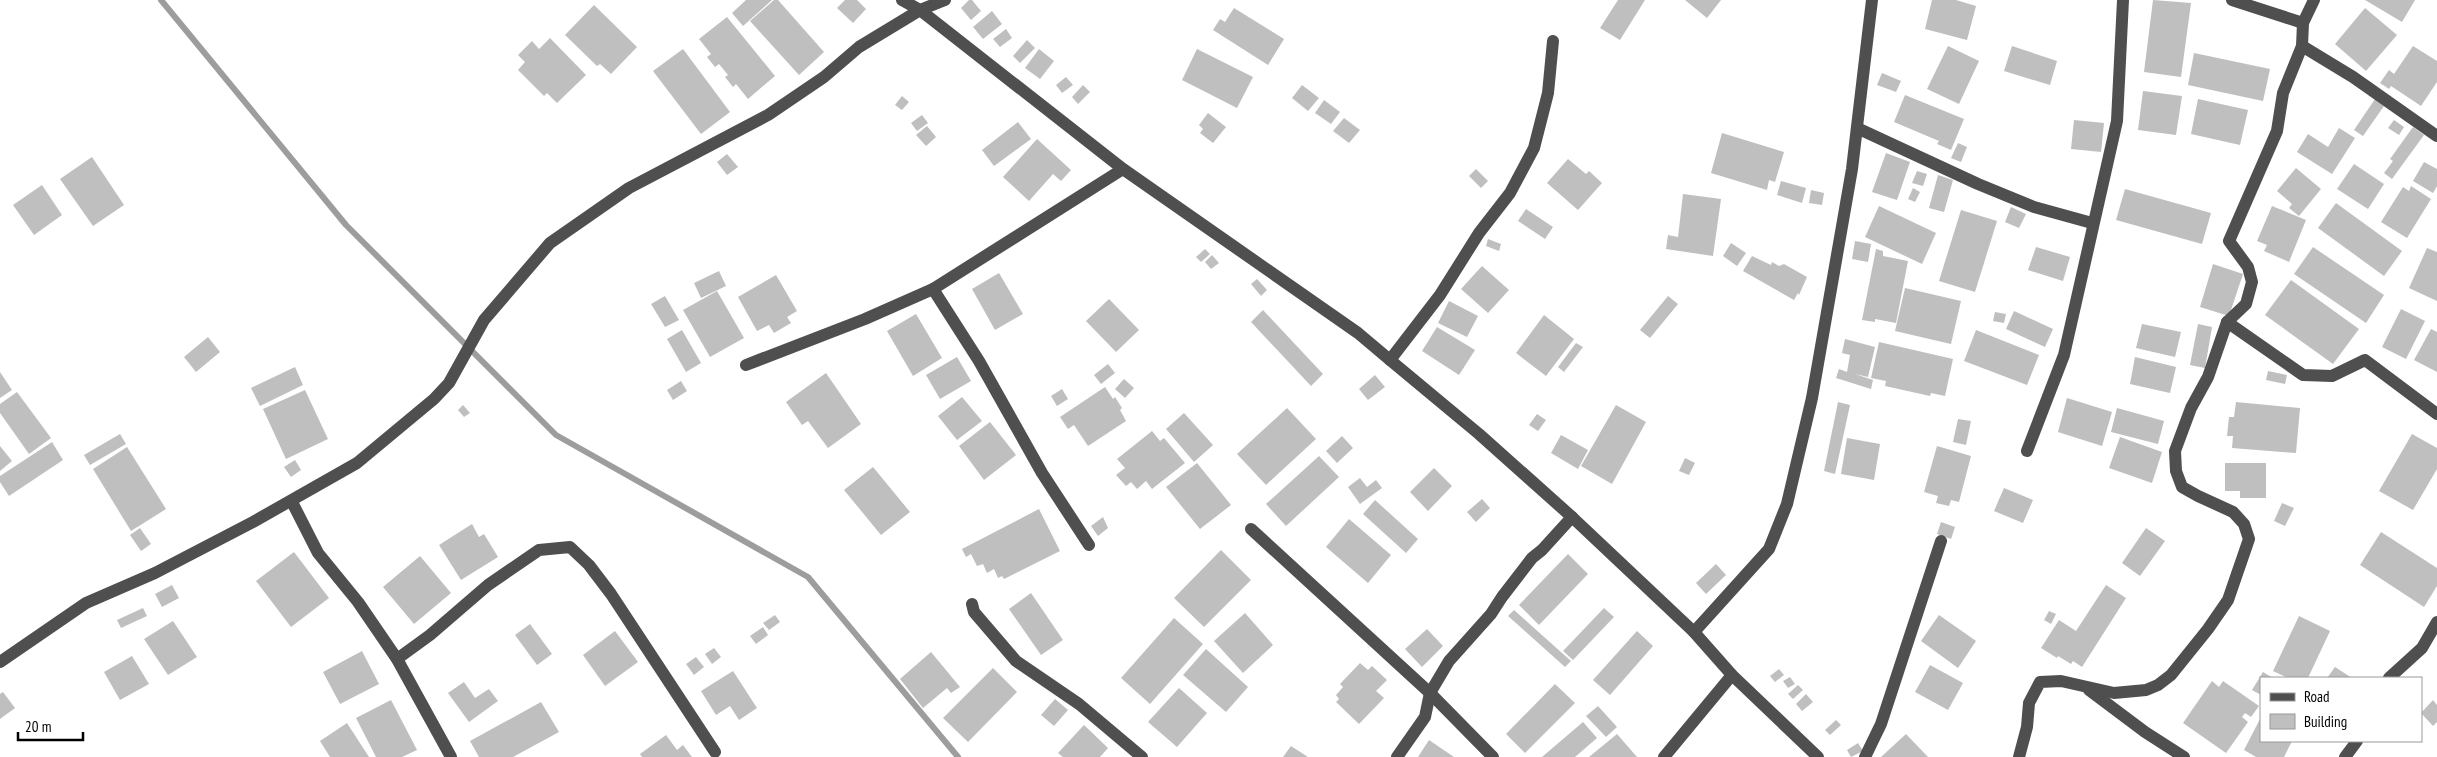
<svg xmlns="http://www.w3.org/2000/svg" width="2437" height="757" viewBox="0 0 2437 757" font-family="'PT Sans Narrow',sans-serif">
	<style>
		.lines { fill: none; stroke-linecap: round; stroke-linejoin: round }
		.stream { stroke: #9d9d9d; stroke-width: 6 }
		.building { fill: #bfbfbf }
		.minor { stroke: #4f4f4f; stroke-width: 12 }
	</style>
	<rect width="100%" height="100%" fill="#fff"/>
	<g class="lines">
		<path class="stream" d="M161,0L346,225L556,435L808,577L958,757"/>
	</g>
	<g class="building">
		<path d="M746,0H772L743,26L732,13Z"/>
		<path d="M774,0H778L824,52L799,75L750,21Z"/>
		<path d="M845,0H857L866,9L853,23L837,8Z"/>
		<path d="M969,0H972L981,11L971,20L961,8Z"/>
		<path d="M1618,0H1645L1620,40L1600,28Z"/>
		<path d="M1685,0H1721L1707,18Z"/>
		<path d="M1932,0H1956L1976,6L1967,40L1925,29Z"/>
		<path d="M2153,0L2191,3L2181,77L2144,72Z"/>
		<path d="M2365,0H2415L2402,22Z"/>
		<path d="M594,5L637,47L611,74L600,64L597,66L565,35Z"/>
		<path d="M1234,8L1284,39L1268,65L1213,30L1220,19L1225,22Z"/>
		<path d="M2365,8L2397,35L2366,71L2335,44Z"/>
		<path d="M992,11L1002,24L983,39L973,27Z"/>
		<path d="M727,17L775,76L748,99L736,84L733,87L725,77L728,75L719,64L715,67L707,57L711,54L699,39Z"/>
		<path d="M1006,29L1012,38L1000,47L993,39Z"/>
		<path d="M550,38L586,75L557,103L547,93L544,96L518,70L525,62L518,55L532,41L539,49Z"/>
		<path d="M1027,40L1035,48L1020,63L1013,56Z"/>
		<path d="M1948,46L1979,61L1959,104L1927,89Z"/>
		<path d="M2012,46L2057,61L2050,85L2004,71Z"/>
		<path d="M2413,46L2437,61V82L2421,106L2391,86L2389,89L2380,83L2389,70L2394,74Z"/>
		<path d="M683,49L730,112L701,134L653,71Z"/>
		<path d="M1039,49L1054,61L1040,79L1025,68Z"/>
		<path d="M1197,49L1253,77L1237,108L1182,80Z"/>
		<path d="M2194,53L2270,69L2263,101L2188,85Z"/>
		<path d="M1882,73L1901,81L1896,92L1877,85Z"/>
		<path d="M1066,77L1073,85L1062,93L1056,85Z"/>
		<path d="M1083,85L1090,92L1078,104L1072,97Z"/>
		<path d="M1302,85L1319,98L1308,111L1292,98Z"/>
		<path d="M2143,91L2182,96L2176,135L2138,130Z"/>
		<path d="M1905,95L1964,119L1951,150L1937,144L1939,141L1894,122Z"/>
		<path d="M902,96L909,102L902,110L895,105Z"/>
		<path d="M2198,99L2248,110L2240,145L2191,134Z"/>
		<path d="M2375,99L2384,106L2363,136L2354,130Z"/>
		<path d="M1324,100L1340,112L1331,124L1315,113Z"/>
		<path d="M1208,113L1226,127L1213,143L1200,133L1203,129L1199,125Z"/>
		<path d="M922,115L928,123L917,131L911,123Z"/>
		<path d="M1344,118L1360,130L1349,143L1333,131Z"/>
		<path d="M2074,120L2104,123L2101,152L2071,149Z"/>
		<path d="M2394,120L2404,127L2399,135L2388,128Z"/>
		<path d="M1018,122L1031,139L994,166L982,150Z"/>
		<path d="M927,126L936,137L926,146L916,135Z"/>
		<path d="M2413,127L2424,135L2392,179L2384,173L2393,161L2390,159Z"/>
		<path d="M2339,128L2355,138L2332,174L2297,152L2308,134L2328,147Z"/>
		<path d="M1722,133L1784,152L1775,182L1769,180L1767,190L1711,173Z"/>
		<path d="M1037,139L1071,170L1061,181L1053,174L1029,201L1003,177Z"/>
		<path d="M1958,143L1967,147L1961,162L1951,158Z"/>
		<path d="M1886,153L1910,162L1897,200L1872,192Z"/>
		<path d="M727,154L738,167L727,175L717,162Z"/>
		<path d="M92,157L124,205L93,226L60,179Z"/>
		<path d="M1568,159L1586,174L1589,171L1602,183L1578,210L1547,183Z"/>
		<path d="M2424,162L2437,169V186L2433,193L2413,181Z"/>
		<path d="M2354,164L2384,184L2368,209L2337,189Z"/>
		<path d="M2296,168L2321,189L2299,216L2289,208L2292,204L2277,191Z"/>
		<path d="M1476,169L1488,181L1481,188L1469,176Z"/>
		<path d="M1917,171L1927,174L1923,186L1912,183Z"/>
		<path d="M1938,175L1953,180L1944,212L1929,208Z"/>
		<path d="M1781,181L1806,188L1802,203L1777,195Z"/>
		<path d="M42,185L62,215L34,235L13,205Z"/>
		<path d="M2411,186L2431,199L2407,238L2381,222L2403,187L2409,191Z"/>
		<path d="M1913,188L1920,192L1915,202L1908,199Z"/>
		<path d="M2125,189L2211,213L2202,244L2116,220Z"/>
		<path d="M1811,190L1824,193L1822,205L1809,203Z"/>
		<path d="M1683,194L1721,199L1713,256L1666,249L1668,235L1678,237Z"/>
		<path d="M2336,203L2402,251L2384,276L2318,228Z"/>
		<path d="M1879,206L1936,233L1922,264L1865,237Z"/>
		<path d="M2272,206L2306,220L2289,262L2264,251L2267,245L2257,241Z"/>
		<path d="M2011,207L2026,214L2019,228L2005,222Z"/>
		<path d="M1526,209L1553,227L1545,239L1518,221Z"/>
		<path d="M1961,210L1997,221L1975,292L1939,281Z"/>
		<path d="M1488,239L1501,244L1499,251L1486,246Z"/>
		<path d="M1855,241L1871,244L1868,262L1852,259Z"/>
		<path d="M1731,243L1746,253L1737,266L1723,256Z"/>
		<path d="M2036,247L2070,257L2063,281L2028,270Z"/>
		<path d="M2313,247L2384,295L2366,323L2294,274Z"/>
		<path d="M2427,248L2437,252V301L2409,288Z"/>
		<path d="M1205,249L1210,254L1201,262L1196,257Z"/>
		<path d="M1876,249L1883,251V256L1908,261L1896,323L1875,319V322L1862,320Z"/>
		<path d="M1212,255L1219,263L1211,269L1205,262Z"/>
		<path d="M1752,256L1771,265L1772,262L1779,266L1784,264L1807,277L1799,295L1798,293L1794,300L1743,271Z"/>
		<path d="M2213,264L2243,274L2229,316L2200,307Z"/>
		<path d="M1482,266L1509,290L1488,313L1461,289Z"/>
		<path d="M719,271L726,286L701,298L694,283Z"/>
		<path d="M999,273L1023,314L995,330L972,289Z"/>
		<path d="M776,275L797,311L787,317L791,323L774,333L769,325L757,331L738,297Z"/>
		<path d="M1257,279L1267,290L1261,296L1251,284Z"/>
		<path d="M2291,280L2359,329L2333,364L2265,315Z"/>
		<path d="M1905,288L1961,301L1951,344L1895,331Z"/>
		<path d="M717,291L744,338L710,357L683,310Z"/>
		<path d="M665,296L679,320L665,327L651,304Z"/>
		<path d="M1668,296L1678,304L1650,338L1640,330Z"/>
		<path d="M1109,299L1139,330L1116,352L1086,321Z"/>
		<path d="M1449,301L1478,316L1467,337L1438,323Z"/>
		<path d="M2401,309L2425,321L2406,359L2382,347Z"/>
		<path d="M1263,310L1323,374L1311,386L1251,322Z"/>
		<path d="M2014,311L2053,329L2045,347L2006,329Z"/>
		<path d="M1995,312L2006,314L2004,323L1993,321Z"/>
		<path d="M916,314L942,358L913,376L887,331Z"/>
		<path d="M1544,315L1574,339L1546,376L1516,353Z"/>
		<path d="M2142,324L2181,332L2175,357L2136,348Z"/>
		<path d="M2198,324L2212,327L2205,368L2190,365Z"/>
		<path d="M1437,327L1475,350L1459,375L1422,351Z"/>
		<path d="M2431,329L2437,332V372L2414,360Z"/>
		<path d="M682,330L701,363L686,372L667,339Z"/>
		<path d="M1976,330L2039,355L2027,385L1964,361Z"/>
		<path d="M208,337L220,352L196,372L184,357Z"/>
		<path d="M1845,339L1875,347L1868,377L1855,374L1873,380L1871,389L1836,378L1839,369L1847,372L1850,355L1842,353Z"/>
		<path d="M1879,342L1953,359L1945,396L1931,393L1930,396L1885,386L1886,381L1871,378Z"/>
		<path d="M1576,343L1583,347L1564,372L1558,367Z"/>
		<path d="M957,357L971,381L940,399L926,375Z"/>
		<path d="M2135,357L2176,367L2170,393L2130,384Z"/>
		<path d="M1108,364L1115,373L1101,384L1094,375Z"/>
		<path d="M295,367L303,385L260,406L251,388Z"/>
		<path d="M2268,371L2287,375L2285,384L2266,380Z"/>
		<path d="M0,372L12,390L0,398Z"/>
		<path d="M826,373L861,424L828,448L808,421L802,425L786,402Z"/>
		<path d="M1375,375L1385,387L1368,400L1359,389Z"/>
		<path d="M1124,379L1134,388L1125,398L1115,389Z"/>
		<path d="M681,381L687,391L673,400L667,390Z"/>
		<path d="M1105,387L1113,399L1115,397L1122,408L1120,410L1126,421L1088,446L1074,425L1068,429L1060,417Z"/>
		<path d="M1062,389L1068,399L1057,406L1051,396Z"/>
		<path d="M305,390L328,439L286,459L263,409Z"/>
		<path d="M17,392L51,438L29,454L0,413V404Z"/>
		<path d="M962,397L982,421L957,440L938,416Z"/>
		<path d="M2067,398L2112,412L2102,446L2058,432Z"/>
		<path d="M1838,402L1850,405L1835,474L1824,471Z"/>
		<path d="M2236,402L2300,408L2296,453L2232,448L2233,436H2227L2229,417H2234Z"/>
		<path d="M463,405L470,413L464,417L458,410Z"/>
		<path d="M1616,405L1646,422L1612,484L1581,466Z"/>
		<path d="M1287,408L1316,439L1266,485L1237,454Z"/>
		<path d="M2117,408L2164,421L2158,444L2111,432Z"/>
		<path d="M1184,413L1213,445L1194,462L1166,429Z"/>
		<path d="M1537,414L1546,420L1538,431L1529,425Z"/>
		<path d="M1958,419L1971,421L1966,445L1953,442Z"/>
		<path d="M990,422L1016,455L984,480L959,446Z"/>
		<path d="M1152,431L1160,441L1164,438L1185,463L1152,489L1146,481L1137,489L1131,482L1126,486L1116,475L1125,468L1117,459Z"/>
		<path d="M120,434L126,444L90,465L84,455Z"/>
		<path d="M2412,434L2437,448V469L2413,510L2379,491Z"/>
		<path d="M1561,435L1588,450L1578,469L1551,453Z"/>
		<path d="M1342,436L1353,448L1337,463L1326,451Z"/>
		<path d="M2120,437L2162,452L2152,483L2109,468Z"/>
		<path d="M1847,438L1880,444L1874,480L1841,474Z"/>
		<path d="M52,442L63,460L9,496L0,482V476Z"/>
		<path d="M0,446L12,461L0,471Z"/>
		<path d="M1937,446L1971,456L1959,502L1951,500L1949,506L1936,503L1938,496L1924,492Z"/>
		<path d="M127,447L166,509L131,531L93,469Z"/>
		<path d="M1319,456L1339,477L1286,526L1266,504Z"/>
		<path d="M1685,458L1695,463L1689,475L1679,471Z"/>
		<path d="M295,460L301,470L291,477L284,467Z"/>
		<path d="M1197,463L1231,505L1200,529L1166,487Z"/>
		<path d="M2225,463H2266V498H2240V491H2225Z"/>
		<path d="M873,467L910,512L881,535L844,490Z"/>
		<path d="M1434,468L1452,486L1428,511L1410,492Z"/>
		<path d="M1360,478L1367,487L1376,480L1382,488L1360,504L1348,487Z"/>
		<path d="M2004,488L2033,500L2023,523L1994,511Z"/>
		<path d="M1482,499L1490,508L1476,522L1467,512Z"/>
		<path d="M1375,500L1418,539L1406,553L1363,514Z"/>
		<path d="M2282,503L2294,508L2285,526L2274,521Z"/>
		<path d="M1039,509L1060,551L1004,579L1002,576L998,578L994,569L987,573L983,564L977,566L971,554L966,557L962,549Z"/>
		<path d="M1103,517L1108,528L1098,536L1091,526Z"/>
		<path d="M1349,519L1391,555L1368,583L1326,547Z"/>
		<path d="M1941,522L1955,527L1951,539L1937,534Z"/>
		<path d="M472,524L479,537L484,534L498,557L461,580L439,545Z"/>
		<path d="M140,528L151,544L141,551L130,535Z"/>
		<path d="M2146,528L2165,541L2140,576L2122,563Z"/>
		<path d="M2381,532L2437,568V586L2424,607L2360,565Z"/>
		<path d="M1221,550L1251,580L1204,627L1174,598Z"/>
		<path d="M294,552L329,598L291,627L256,581Z"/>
		<path d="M1568,554L1588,574L1539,625L1519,605Z"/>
		<path d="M420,556L451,593L414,624L383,587Z"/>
		<path d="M1716,564L1726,575L1706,594L1696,583Z"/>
		<path d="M172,585L179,598L162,607L155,594Z"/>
		<path d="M2106,585L2126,598L2082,667L2073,661L2071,664L2058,656L2057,658L2041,648L2059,620L2076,631Z"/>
		<path d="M1031,593L1063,640L1041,655L1009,609Z"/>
		<path d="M143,608L147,616L121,628L117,620Z"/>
		<path d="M1604,608L1614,617L1573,660L1563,651Z"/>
		<path d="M1514,610L1571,661L1565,667L1508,616Z"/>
		<path d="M2049,611L2056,614L2051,624L2044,620Z"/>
		<path d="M1245,613L1273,645L1243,673L1214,641Z"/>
		<path d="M775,615L780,622L769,630L763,623Z"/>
		<path d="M1939,615L1976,641L1958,668L1921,641Z"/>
		<path d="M2299,616L2330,631L2308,678H2288L2273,671Z"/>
		<path d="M1174,618L1203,644L1150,704L1121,678Z"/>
		<path d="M173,621L197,657L168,675L144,639Z"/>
		<path d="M530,624L552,654L537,665L515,635Z"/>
		<path d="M763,627L768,635L756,644L750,636Z"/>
		<path d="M1427,629L1443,646L1422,667L1405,649Z"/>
		<path d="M615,631L638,662L605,686L583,655Z"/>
		<path d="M1637,631L1653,646L1610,695L1593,680Z"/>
		<path d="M714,648L721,657L712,664L705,654Z"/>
		<path d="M1206,649L1248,687L1226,712L1183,675Z"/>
		<path d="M362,651L379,684L340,704L323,672Z"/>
		<path d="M931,652L960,687L951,693L947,688L923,708L900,679Z"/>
		<path d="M132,656L149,684L120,700L104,672Z"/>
		<path d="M696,657L704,667L694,675L686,664Z"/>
		<path d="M1360,663L1368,670L1372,666L1387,680L1376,691L1384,698L1359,724L1336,702L1339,699L1336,695L1343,687L1340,684Z"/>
		<path d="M1930,665L1963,683L1948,710L1915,692Z"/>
		<path d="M2335,667L2352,678H2327Z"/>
		<path d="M993,668L1017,692L968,742L943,718Z"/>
		<path d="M1779,669L1784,675L1775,682L1770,676Z"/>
		<path d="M733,671L757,708L739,720L730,706L716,715L701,691Z"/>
		<path d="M2263,672L2273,678H2261V695L2252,690Z"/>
		<path d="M1790,677L1795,684L1788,688L1783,681Z"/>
		<path d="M2212,681L2219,687L2223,681L2259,706L2251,717L2245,713L2242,717L2248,722L2226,753L2183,723Z"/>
		<path d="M464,682L475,698L489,689L498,701L469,722L448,693Z"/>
		<path d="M1555,684L1575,703L1525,753L1506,734Z"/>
		<path d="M1798,685L1803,690L1793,699L1788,694Z"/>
		<path d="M1179,688L1207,713L1177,747L1148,722Z"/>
		<path d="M3,692L15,708L0,719V694Z"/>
		<path d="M1806,694L1813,702L1802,711L1796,704Z"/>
		<path d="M1055,699L1068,710L1054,726L1041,715Z"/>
		<path d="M391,700L417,750L402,757H376L356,718Z"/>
		<path d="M2433,700L2437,705V722L2433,726L2421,713Z"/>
		<path d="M541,702L559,732L513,757H479L470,741Z"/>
		<path d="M1598,706L1617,727L1606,737L1586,716Z"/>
		<path d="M2261,717V741H2292L2284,757H2256L2244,750Z"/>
		<path d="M1836,720L1841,725L1830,735L1825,730Z"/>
		<path d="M1583,722L1597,738L1575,757H1542Z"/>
		<path d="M347,723L369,757H330L320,741Z"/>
		<path d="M1084,725L1108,748L1100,757H1063L1058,753Z"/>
		<path d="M1617,734L1637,757H1589Z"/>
		<path d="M1906,734L1928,757H1881Z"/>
		<path d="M666,735L677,750L683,745L692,757H642L640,754Z"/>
		<path d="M1429,740L1454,757H1418Z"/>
		<path d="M1858,743L1863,751L1851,757L1847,750Z"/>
		<path d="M1291,746L1308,757H1283Z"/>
	</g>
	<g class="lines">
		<g class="minor">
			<path d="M902,0L920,10L1123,169L1358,333L1390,360L1479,434L1572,517L1694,632L1732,675L1818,757"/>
			<path d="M2232,0L2303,23"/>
			<path d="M2302,46L2353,77L2437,136"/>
			<path d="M1857,128L1978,184L2034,207L2092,223"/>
			<path d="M933,289L979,361L1042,473L1089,545"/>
			<path d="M2227,322L2303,375L2332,376L2365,360L2437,414"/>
			<path d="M1390,360L1440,295L1479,233L1510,193L1534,148L1548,93L1553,41"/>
			<path d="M746,365L865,319L933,289L1123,169"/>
			<path d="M2027,451L2064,355L2117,121L2123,0"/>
			<path d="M292,502L318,553L358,602L397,659L451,757"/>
			<path d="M1251,529L1430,693L1493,757"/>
			<path d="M972,604L974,612L1016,661L1079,704L1142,757"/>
			<path d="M1694,632L1769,549L1787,504L1812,398L1852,169L1872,0"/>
			<path d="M397,659L430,635L488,585L539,550L570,547L589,565L611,594L715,752"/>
			<path d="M0,662L86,603L155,573L253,522L357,463L434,399L449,383L484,320L550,243L629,188L768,115L824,77L859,47L920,10L945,0"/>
			<path d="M2389,678L2422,648L2437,622"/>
			<path d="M2089,690L2145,732L2184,757"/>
			<path d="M1397,757L1425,717L1430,693L1449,661L1491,614L1502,597L1532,558L1542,550L1572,517"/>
			<path d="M1664,757L1732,675"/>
			<path d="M1865,757L1881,724L1941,541"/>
			<path d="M2019,757L2027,727L2029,703L2040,682L2061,681L2114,693L2146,690L2158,685L2171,675L2208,629L2228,600L2249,539L2244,524L2233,512L2198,496L2182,487L2176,471L2175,451L2191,408L2208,377L2227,322L2246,304L2252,282L2248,267L2229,241L2277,131L2283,93L2302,46L2303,23L2314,0"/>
			<path d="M2345,757L2357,741"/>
		</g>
	</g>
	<rect x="2260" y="677" width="162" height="65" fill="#ffffff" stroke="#999999"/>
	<rect x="2270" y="693" width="25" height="8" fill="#4f4f4f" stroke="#999999"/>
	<text x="2304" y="702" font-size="15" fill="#000000">Road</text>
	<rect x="2270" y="714" width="25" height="15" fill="#bfbfbf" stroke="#999999"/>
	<text x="2304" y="727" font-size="15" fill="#000000">Building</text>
	<path d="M18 732v8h65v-8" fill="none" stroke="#000000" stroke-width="2.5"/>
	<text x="25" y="732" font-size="15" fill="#000000" stroke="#ffffff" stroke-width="4" paint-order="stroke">20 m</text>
</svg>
